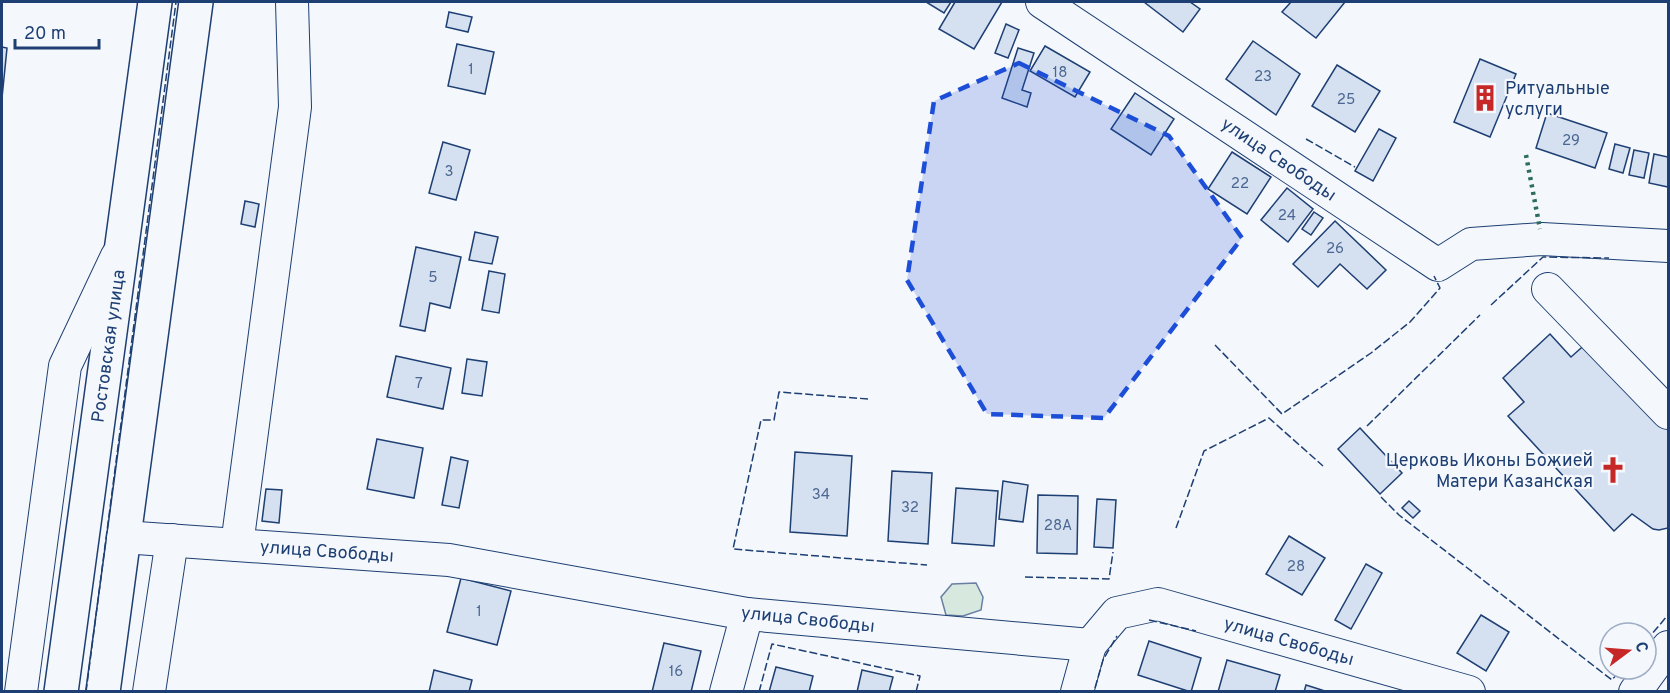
<svg xmlns="http://www.w3.org/2000/svg" width="1670" height="693" viewBox="0 0 1670 693" font-family="Overpass,sans-serif">
	<style>
		.green { fill: #d7e8df; stroke: #687fa3; stroke-width: 1.5 }
		.building { fill: #d5e0f0; stroke: #1d3f73; stroke-width: 1.5 }
		.lines { fill: none; stroke-linecap: round; stroke-linejoin: round }
		.minor-casing { stroke: #1d3f73; stroke-width: 34 }
		.highway-casing { stroke: #1d3f73; stroke-width: 36 }
		.minor { stroke: #f4f7fb; stroke-width: 32 }
		.highway { stroke: #f4f7fb; stroke-width: 33 }
		.hedge { stroke: #2c6c60; stroke-width: 4.5; stroke-dasharray: 3 4.5; stroke-linecap: butt }
		.fence { stroke: #1d3f73; stroke-width: 1.5; stroke-dasharray: 8 3; stroke-linecap: butt }
		.marked { fill: #1d4ed8; fill-opacity: 0.2; stroke: #1d4ed8; stroke-width: 4.5; stroke-dasharray: 12 8; stroke-linejoin: round }
		.labels { text-anchor: middle; stroke-width: 4.5; stroke-linejoin: round; paint-order: stroke }
		.number-label { font-size: 15px; fill: #4b6792 }
		.poi-label { font-size: 18px; fill: #1d3f73; stroke: #f4f7fb; text-anchor: start }
		.street-label { font-size: 18px; fill: #1d3f73; stroke: #f4f7fb }
	</style>
	<rect width="100%" height="100%" fill="#f4f7fb"/>
	<path class="green" d="M976,583L983,597L981,610L963,616L946,615L941,597L952,584Z"/>
	<g class="building">
		<path d="M926,2H951L944,13Z"/>
		<path d="M955,2H1002L974,49L939,29Z"/>
		<path d="M1144,2H1190L1200,9L1183,32Z"/>
		<path d="M1291,2H1345L1316,38L1282,12Z"/>
		<path d="M449,12L472,17L468,32L446,27Z"/>
		<path d="M1006,24L1019,30L1008,58L995,53Z"/>
		<path d="M1253,41L1300,74L1276,115L1226,79Z"/>
		<path d="M457,44L494,52L485,94L448,86Z"/>
		<path d="M1045,46L1090,72L1075,97L1030,71Z"/>
		<path d="M2,47L7,48L2,98Z"/>
		<path d="M1018,48L1034,53L1022,90L1031,93L1027,107L1002,98Z"/>
		<path d="M1480,59L1516,74L1490,137L1454,122Z"/>
		<path d="M1337,65L1380,91L1355,132L1312,106Z"/>
		<path d="M1135,93L1174,119L1151,155L1111,129Z"/>
		<path d="M1547,113L1607,133L1595,168L1536,148Z"/>
		<path d="M1379,129L1396,138L1373,181L1355,171Z"/>
		<path d="M443,142L470,150L456,200L429,193Z"/>
		<path d="M1615,144L1630,148L1623,173L1609,169Z"/>
		<path d="M1634,150L1649,153L1644,178L1629,175Z"/>
		<path d="M1232,152L1271,177L1247,214L1208,189Z"/>
		<path d="M1654,154L1668,157V187L1649,183Z"/>
		<path d="M1287,188L1313,209L1288,242L1261,220Z"/>
		<path d="M245,201L259,204L255,227L241,224Z"/>
		<path d="M1314,212L1323,218L1311,235L1302,229Z"/>
		<path d="M1335,221L1386,270L1367,289L1340,264L1318,287L1293,264Z"/>
		<path d="M475,232L498,237L492,264L469,260Z"/>
		<path d="M416,247L461,257L450,308L430,303L425,331L400,326Z"/>
		<path d="M489,271L505,274L499,313L482,310Z"/>
		<path d="M1550,334L1571,357L1589,341L1668,426V528L1659,530L1653,529L1632,514L1614,531L1508,416L1524,402L1503,378Z"/>
		<path d="M396,356L451,368L443,409L387,397Z"/>
		<path d="M467,359L487,362L482,396L462,393Z"/>
		<path d="M1360,428L1402,473L1380,494L1338,449Z"/>
		<path d="M377,439L423,448L414,498L367,489Z"/>
		<path d="M795,452L852,456L847,536L790,532Z"/>
		<path d="M451,457L468,461L459,508L442,505Z"/>
		<path d="M892,471L932,473L928,544L888,541Z"/>
		<path d="M1003,481L1028,485L1023,522L999,519Z"/>
		<path d="M956,488L998,491L994,546L952,543Z"/>
		<path d="M266,489L282,490L279,523L262,521Z"/>
		<path d="M1038,495L1078,496L1077,554L1037,553Z"/>
		<path d="M1097,499L1116,500L1113,548L1094,547Z"/>
		<path d="M1409,501L1420,511L1413,518L1402,508Z"/>
		<path d="M1289,536L1325,558L1302,595L1266,574Z"/>
		<path d="M1366,564L1382,573L1351,629L1335,620Z"/>
		<path d="M461,578L511,591L497,645L447,632Z"/>
		<path d="M1481,615L1509,632L1486,671L1457,653Z"/>
		<path d="M1149,641L1201,658L1191,692L1138,675Z"/>
		<path d="M664,643L701,651L691,692H652Z"/>
		<path d="M1227,660L1280,675L1275,692H1218Z"/>
		<path d="M776,667L813,676L809,692H769Z"/>
		<path d="M434,670L472,680L469,692H429Z"/>
		<path d="M862,670L893,677L889,692H857Z"/>
		<path d="M1306,685L1328,692H1304Z"/>
	</g>
	<g class="lines">
		<defs>
			<g id="minor">
				<path d="M1042,2L1438,265L1471,244L1542,239L1668,246"/>
				<path d="M1548,289L1668,413"/>
				<path d="M123,537L449,560L747,614L1090,645L1117,613L1158,604L1469,692"/>
				<path d="M237,545L295,107L292,2"/>
				<path d="M21,692L65,366L117,256"/>
				<path d="M149,692L172,540"/>
				<path d="M726,692L747,614"/>
				<path d="M1077,692L1090,645"/>
				<path d="M1635,692L1668,647"/>
			</g>
			<g id="highway">
				<path d="M61,692L155,2"/>
				<path d="M103,692L196,2"/>
			</g>
		</defs>
		<use href="#minor" class="minor-casing"/>
		<use href="#highway" class="highway-casing"/>
		<use href="#minor" class="minor"/>
		<use href="#highway" class="highway"/>
		<path class="hedge" d="M1526,155L1540,229"/>
		<g class="fence">
			<path d="M1306,139L1355,167"/>
			<path d="M1491,305L1543,257L1609,258"/>
			<path d="M1215,345L1282,414L1371,353L1410,322L1440,288L1434,276"/>
			<path d="M868,399L779,392L774,420H761L733,549L927,565"/>
			<path d="M1367,426L1480,315"/>
			<path d="M1381,497L1399,515L1612,680L1621,669"/>
			<path d="M1176,528L1204,451L1269,418L1323,466"/>
			<path d="M1025,577L1109,579L1113,552"/>
			<path d="M1149,620L1196,631"/>
			<path d="M1646,641L1668,615"/>
			<path d="M1095,688L1103,660L1117,636"/>
			<path d="M86,692L176,2"/>
			<path d="M759,692L772,644L920,676L916,692"/>
		</g>
	</g>
	<path class="marked" d="M1019,63L1169,136L1242,238L1104,418L987,414L907,280L934,101Z"/>
	<defs>
		<symbol id="building-bare" viewBox="-9 -9 18 18"><path d="M-4-6H4V6H1V3H-1V6H-4ZM-2.5-4.3h1.7v1.8h-1.7ZM.8-4.3h1.7v1.8H.8ZM-2.5-1h1.7V.8h-1.7ZM.8-1h1.7V.8H.8Z" fill="#c62828" stroke="#f4f7fb" stroke-width="2.5" paint-order="stroke"/></symbol>
		<symbol id="church-bare" viewBox="-9 -9 18 18"><path d="M-1.2-6h2.4v3.5h3.3v2.4h-3.3V6h-2.4V-.1h-3.3v-2.4h3.3Z" fill="#c62828" stroke="#f4f7fb" stroke-width="2.5" paint-order="stroke"/></symbol>
	</defs>
	<g fill-rule="evenodd">
		<use href="#building-bare" x="1466" y="79" width="38" height="38"/>
		<use href="#church-bare" x="1594" y="451" width="38" height="38"/>
	</g>
	<g class="labels">
		<g class="number-label">
			<text x="471" y="74">1</text>
			<text x="1060" y="77">18</text>
			<text x="1263" y="81">23</text>
			<text x="1346" y="104">25</text>
			<text x="1571" y="145">29</text>
			<text x="449" y="176">3</text>
			<text x="1240" y="188">22</text>
			<text x="1287" y="220">24</text>
			<text x="1335" y="253">26</text>
			<text x="433" y="282">5</text>
			<text x="419" y="388">7</text>
			<text x="821" y="499">34</text>
			<text x="910" y="512">32</text>
			<text x="1058" y="530">28А</text>
			<text x="1296" y="571">28</text>
			<text x="479" y="616">1</text>
			<text x="676" y="676">16</text>
		</g>
		<g class="poi-label">
			<text x="1505" y="94">Ритуальные<tspan x="1505" dy="21">услуги</tspan></text>
			<text x="1593" y="466" text-anchor="end">Церковь Иконы Божией<tspan x="1593" dy="21">Матери Казанская</tspan></text>
		</g>
		<g class="street-label">
			<text transform="translate(1279 159) rotate(34)" y="6">улица Свободы</text>
			<text transform="translate(108 346) rotate(-82)" y="6">Ростовская улица</text>
			<text transform="translate(327 551) rotate(4)" y="6">улица Свободы</text>
			<text transform="translate(808 619) rotate(6)" y="6">улица Свободы</text>
			<text transform="translate(1289 641) rotate(16)" y="6">улица Свободы</text>
		</g>
	</g>
	<rect width="1670" height="693" fill="none" stroke="#1d3f73" stroke-width="6"/>
	<g transform="translate(1628 651) rotate(74)"><circle r="28" fill="#f4f7fb" stroke="#9eadc5" stroke-width="1.5"/>
	<path d="M0-4.5L10 22L0 15L-10 22Z" fill="#c62828"/>
	<text y="-9" font-size="16" font-weight="bold" text-anchor="middle" fill="#1d3f73">С</text>
	</g>
	<path d="M15 39v9h84v-9" fill="none" stroke="#1d3f73" stroke-width="3"/>
	<text x="24" y="39" font-size="18" fill="#1d3f73" stroke="#f4f7fb" stroke-width="4.5" paint-order="stroke">20 m</text>
</svg>
